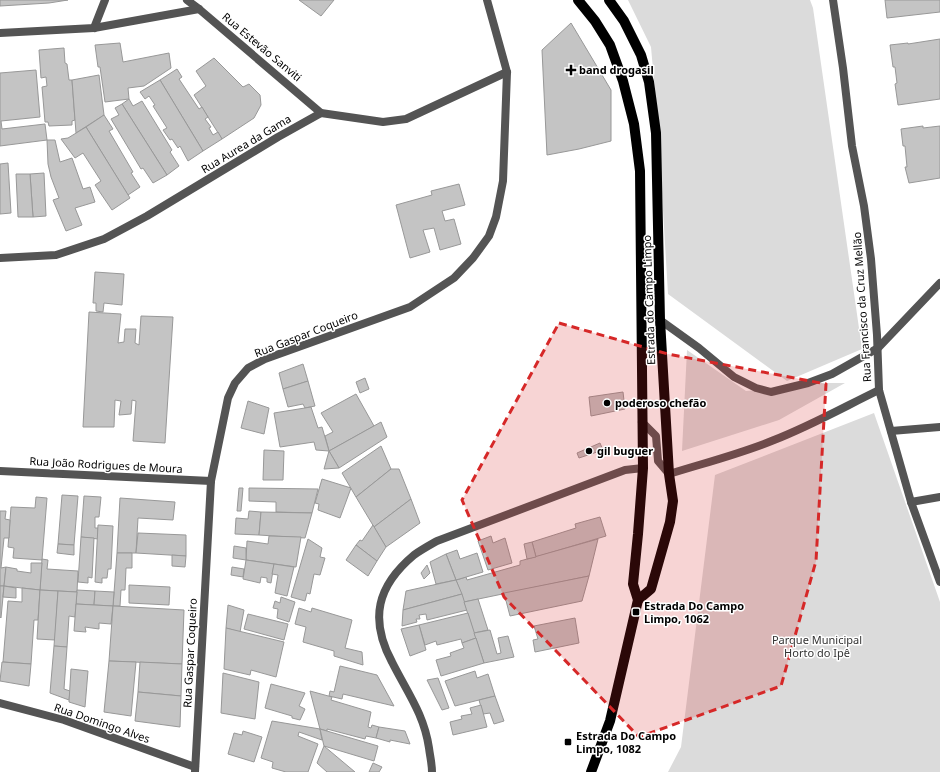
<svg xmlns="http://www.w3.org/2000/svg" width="940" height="772" viewBox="0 0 940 772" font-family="'Noto Sans',sans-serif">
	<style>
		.green { fill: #dbdbdb }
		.building { fill: #c4c4c4; stroke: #989898 }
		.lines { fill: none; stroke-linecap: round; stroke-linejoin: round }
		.minor { stroke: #545454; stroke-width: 8 }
		.primary { stroke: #000; stroke-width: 10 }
		.marked { fill: #d62828; fill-opacity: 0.2; stroke: #d62828; stroke-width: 3; stroke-dasharray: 8 5; stroke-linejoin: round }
		.poi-dot { fill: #000; stroke: #fff; stroke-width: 1.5 }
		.labels { text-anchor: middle; stroke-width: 3; stroke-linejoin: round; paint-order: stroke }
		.street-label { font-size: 11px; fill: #000; stroke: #fff }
		.poi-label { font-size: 11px; font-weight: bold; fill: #000; stroke: #fff; text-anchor: start }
		.park-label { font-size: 11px; fill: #323232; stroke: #fff }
	</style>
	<rect width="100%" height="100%" fill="#fff"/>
	<g class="green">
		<path d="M628,0H810L813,8L862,349L787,381L668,294L658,126L651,47Z"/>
		<path d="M687,350L746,391L794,387L808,383H845L779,420L682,451Z"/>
		<path d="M874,413L940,602V772H668L681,747L715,475Z"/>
	</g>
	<g class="building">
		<path d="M0,0H68L49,3L0,6Z"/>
		<path d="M299,0H334L321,16Z"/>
		<path d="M885,0H940V12L887,18Z"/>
		<path d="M571,23L611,90V141L579,149L547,155L542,50Z"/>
		<path d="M940,39V99L898,105L895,84L897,83L895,67H893L890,45L908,43V44Z"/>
		<path d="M120,43L123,62L169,53L171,68L144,86L128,88L129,99L105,102L100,67H98L95,45Z"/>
		<path d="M64,48L65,63L67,64L69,80H72L75,120L72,121V125L49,126L48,122H45L42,87L47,86L46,77L41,78L39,50Z"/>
		<path d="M214,58L243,87L249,84L260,95L261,105L254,118L222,139L194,95L206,86L196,71Z"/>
		<path d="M177,69L182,77L179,79L199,109L202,107L208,117L205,119L211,127L209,128L213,135L218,132L222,139L203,151L160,80Z"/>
		<path d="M36,70L40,117L1,121L2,129L45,124L47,140L0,146V73Z"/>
		<path d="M99,75L104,115L76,133L72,80Z"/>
		<path d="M160,80L203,151L188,161L180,146L178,148L172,139L170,140L163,130L167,128L153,106L155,105L149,96L145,99L140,92Z"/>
		<path d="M129,99L133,106L142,101L172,150L170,152L179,166L167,175L122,104Z"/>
		<path d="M122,104L167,175L153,183L143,168L141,169L111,119L119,115L115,108Z"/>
		<path d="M104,115L113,129L109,131L133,172L131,173L140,187L128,195L86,127Z"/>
		<path d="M923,126V128L940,126V178L909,183L905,167H907L905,146H903L901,129Z"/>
		<path d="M86,127L130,198L112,210L95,185L101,181L83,153L75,158L61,139L68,138Z"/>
		<path d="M47,140H55L60,162L72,158L83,189L90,187L95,202L75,208L82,225L66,231L53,200L59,198L51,177L48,164Z"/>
		<path d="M8,163L11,213L0,214V164Z"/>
		<path d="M44,173L46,216L33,217L30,174Z"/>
		<path d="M16,174H30L33,217H18Z"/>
		<path d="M459,184L465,205L442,211L445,221L454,219L461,244L440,250L434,228L423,230L430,252L410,258L396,205L432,195L431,191Z"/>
		<path d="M95,272L124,274L122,305L104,303L103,312L96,311V303H93Z"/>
		<path d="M89,312L121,314L118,343L124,342L125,329H136L135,343L139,345L141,316L173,317L165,443L133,441L136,401L132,400L131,414L119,415L121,401L115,400L114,427H83Z"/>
		<path d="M303,364L308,381L283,389L279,373Z"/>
		<path d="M365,378L369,389L360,393L356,382Z"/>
		<path d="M308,381L315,406L305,408L303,404L288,407L283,389Z"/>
		<path d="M623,392L625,409L591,416L589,397Z"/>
		<path d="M356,394L374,426L329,451L325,436L333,432L321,413Z"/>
		<path d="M248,401L269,408L264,434L241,428Z"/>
		<path d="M311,407L318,428L322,427L329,451L316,450L314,442L280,447L274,413Z"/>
		<path d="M381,422L387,437L339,468L329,451Z"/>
		<path d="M600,443L603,450L579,458L577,453Z"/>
		<path d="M381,446L391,469L356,497L342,473Z"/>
		<path d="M264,450L284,451L283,480H263Z"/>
		<path d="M329,451L339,468L324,469Z"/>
		<path d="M391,469H399L411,499L374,527L356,497Z"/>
		<path d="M322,479L351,488L340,518L318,510L319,504L315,503Z"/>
		<path d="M239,488H243L241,511H237Z"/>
		<path d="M249,488L318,489L312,513L276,512V502L249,501Z"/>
		<path d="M62,495L78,496L74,545L58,544Z"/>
		<path d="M84,496L101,497L99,517H95V528H98V539L81,537Z"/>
		<path d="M36,497L47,498L42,560L13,558L14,548L8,547L11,507L35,508Z"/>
		<path d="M120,498L175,502L173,520L138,518L136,553H117Z"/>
		<path d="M411,499L420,523L386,547L374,527Z"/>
		<path d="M0,511H6L5,519L10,520L9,538H4L1,568L6,567L4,586H0Z"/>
		<path d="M249,511L261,512L259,535L235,534L236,518L248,519Z"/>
		<path d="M261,512L312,513L305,538L259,535Z"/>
		<path d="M600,517L606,536L536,557L532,542L576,528L575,524Z"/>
		<path d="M98,525L113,526L111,569H108L107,578H102V583L95,582Z"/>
		<path d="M373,525L386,547L377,561L356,545L360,540L362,541Z"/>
		<path d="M138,533L186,535V556L136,553Z"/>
		<path d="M269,536L301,537L296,567L246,560L247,541L268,544Z"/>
		<path d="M491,536L493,543L505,538L512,563L488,570L478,541Z"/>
		<path d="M81,537L94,538L92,578L88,577V583L78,582Z"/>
		<path d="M308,539L322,548L320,557L325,558L320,575L314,574L310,594L307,593L305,601L291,597Z"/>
		<path d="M598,539L589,576L464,602L456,580L466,577L467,580L520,565V561Z"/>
		<path d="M532,542L536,557L527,559L524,544Z"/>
		<path d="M58,544L74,545V555L57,553Z"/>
		<path d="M356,545L377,561L368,576L346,560Z"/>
		<path d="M234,546L246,548V560L233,558Z"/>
		<path d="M457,550L460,559L477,553L483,572L456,580L446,554Z"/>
		<path d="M117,553H132V568H126L125,590H121L120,606H113Z"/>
		<path d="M446,554L456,580L436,584L430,562Z"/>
		<path d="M172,555L186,556L185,567L172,566Z"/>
		<path d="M42,559L48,560L47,569L78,571L77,592L40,590Z"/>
		<path d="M246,560L274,564L271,583L267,582V578L261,577L260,583L243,579Z"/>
		<path d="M31,563H42L40,590L4,586L6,567L17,569V571L31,573Z"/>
		<path d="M274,564L294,567L287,596L275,593L278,575L272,574Z"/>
		<path d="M427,565L430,573L424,579L421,573Z"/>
		<path d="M232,567L244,569L243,577L231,575Z"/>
		<path d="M589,576L582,601L510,616L504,593Z"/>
		<path d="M456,580L462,594L403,610L406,591Z"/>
		<path d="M129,585L170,587L169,605L129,603Z"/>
		<path d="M0,586H4L1,618L0,617Z"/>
		<path d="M4,586L16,588V598L3,597Z"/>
		<path d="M22,588L40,590L38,620H34L31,664L3,662L8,601L22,602Z"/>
		<path d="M40,590L58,591L55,640L37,639Z"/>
		<path d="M77,590L95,591L94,605L76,604Z"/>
		<path d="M58,591L77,592L75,617L69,616L67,647L54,646Z"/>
		<path d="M95,591L114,592L113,606L94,605Z"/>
		<path d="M462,594L467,610L427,620L426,614L419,615L420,619H416L417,622L402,626L403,610Z"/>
		<path d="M281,597L295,602L289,622L277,618L278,609L273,608L275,601L280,603Z"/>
		<path d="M478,599L488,630L474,633L464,602Z"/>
		<path d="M76,604L113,606L111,624L99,623V629L85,627L86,632L74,631Z"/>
		<path d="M228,605L244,610L240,632L226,628Z"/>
		<path d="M113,606L184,610L182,664L109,661Z"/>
		<path d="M299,608L311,612L312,608L352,620L345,648L362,652L363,665L334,656V651L303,642L306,627L295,624Z"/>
		<path d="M468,613L476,638L462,643L461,639L437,645L436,641L425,645L419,625Z"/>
		<path d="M248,614L288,624L284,640L244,629Z"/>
		<path d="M575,618L579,643L535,652L533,640L538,639L534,626Z"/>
		<path d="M419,625L426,650L410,656L401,629Z"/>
		<path d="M226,628L284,642L276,677L251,670L250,675L224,669Z"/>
		<path d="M490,630L497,654L501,653L498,638L508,636L514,657L484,663L474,633Z"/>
		<path d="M476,638L484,663L441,676L436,660L451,656L450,653L464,648L462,643Z"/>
		<path d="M54,646L67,647L64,689L70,691L69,700L50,693Z"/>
		<path d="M109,661L136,662L131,716L104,712Z"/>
		<path d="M2,662L31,664L29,686L0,681Z"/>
		<path d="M140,662L182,664L181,696L138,692Z"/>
		<path d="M340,666L377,675L394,706L343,694L342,699L329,696L330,691L334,692Z"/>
		<path d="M71,669L88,671L85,707L69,702Z"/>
		<path d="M475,671L477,678L488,674L495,696L455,706L445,681Z"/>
		<path d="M223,673L259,682L255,719L221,713Z"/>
		<path d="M438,678L449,708L442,710L427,680Z"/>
		<path d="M271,684L305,693L299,706L305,709L300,720L292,718V716L265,708Z"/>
		<path d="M310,691L332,697L331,700L371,712L368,727L371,728L372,725L379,727L376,738L366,736L365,739L327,729V731L320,729Z"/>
		<path d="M138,692L181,696L180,727L135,721Z"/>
		<path d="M495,696L504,721L494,724L490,713L483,714L479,700Z"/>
		<path d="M481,705L487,727L453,735L450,722L462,719L461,716L472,714L470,708Z"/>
		<path d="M272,721L320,729L322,740L299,732L298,736L318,744L308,772H286L272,768L273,762L261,758Z"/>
		<path d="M379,727L405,731L410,744L390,740V742L376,738Z"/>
		<path d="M320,729L378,746L374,761L324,746Z"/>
		<path d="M243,731L262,737L254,762L228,754L234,733L242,735Z"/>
		<path d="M324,746L355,772H327L317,763Z"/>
		<path d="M373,763L382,767L379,772H369Z"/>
	</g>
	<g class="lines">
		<g class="minor">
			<path d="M187,0L199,9L321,113"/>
			<path d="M833,0L843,68L852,146L864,206L871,259L877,335L879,390L911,502L940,582"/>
			<path d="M94,28L105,0"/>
			<path d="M0,33L94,28L199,9"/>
			<path d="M0,258L56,255L104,239L147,216L278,137L321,113L383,122L406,119L507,72"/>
			<path d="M660,320L699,348L734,377L756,388L771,392L808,383L832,374L878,348L940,283"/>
			<path d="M642,422L656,436L658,461L669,474C704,463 740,454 774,440C810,426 844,407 879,390"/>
			<path d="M891,431L940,427"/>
			<path d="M0,471L211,481"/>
			<path d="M911,502L940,497"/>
			<path d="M0,703L64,720L195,767"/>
			<path d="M195,772L211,481L228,398L235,383L248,368L265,359L410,307L454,278L473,258L489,236L496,217L503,181L507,72L487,0"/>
			<path d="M432,772C432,764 430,756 429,748C424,714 407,692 392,662C369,619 377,586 414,555C421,550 430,545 437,541L625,470L643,468"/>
		</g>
		<g class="primary">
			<path d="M578,0L595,21L610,45L623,81L634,124L640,171L643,468L638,534L633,584L638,600L610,721L591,772"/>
			<path d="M609,0L624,21L641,55L649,82L656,133L660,320L669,474L673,501L670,522L651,589L638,600"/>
		</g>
	</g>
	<path class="marked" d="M559,323L668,354L826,384L816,561L781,686L639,737L504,597L462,500Z"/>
	<g class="poi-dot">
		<path d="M569 64h4v4h4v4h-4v4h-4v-4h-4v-4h4z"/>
		<circle cx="607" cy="403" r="4"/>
		<circle cx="589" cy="451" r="4"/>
		<rect x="632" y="608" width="8" height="8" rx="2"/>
		<rect x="564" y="738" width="8" height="8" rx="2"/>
	</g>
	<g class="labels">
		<g class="street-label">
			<text transform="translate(262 47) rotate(40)" y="4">Rua Estevão Sanviti</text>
			<text transform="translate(246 144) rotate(-31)" y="4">Rua Aurea da Gama</text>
			<text transform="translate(649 300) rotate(-92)" y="4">Estrada do Campo Limpo</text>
			<text transform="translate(862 307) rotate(-94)" y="4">Rua Francisco da Cruz Mellão</text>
			<text transform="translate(306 334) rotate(-21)" y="4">Rua Gaspar Coqueiro</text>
			<text transform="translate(106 465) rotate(3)" y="4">Rua João Rodrigues de Moura</text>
			<text transform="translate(190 653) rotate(-87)" y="4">Rua Gaspar Coqueiro</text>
			<text transform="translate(102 723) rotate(19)" y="4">Rua Domingo Alves</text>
		</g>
		<g class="poi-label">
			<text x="579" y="74">band drogasil</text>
			<text x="615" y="407">poderoso chefão</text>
			<text x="597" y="455">gil buguer</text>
			<text x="644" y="610">Estrada Do Campo<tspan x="644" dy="13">Limpo, 1062</tspan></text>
			<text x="576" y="740">Estrada Do Campo<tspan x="576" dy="13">Limpo, 1082</tspan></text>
		</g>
		<g class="park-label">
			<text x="817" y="644">Parque Municipal<tspan x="817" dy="13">Horto do Ipê</tspan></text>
		</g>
	</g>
</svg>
